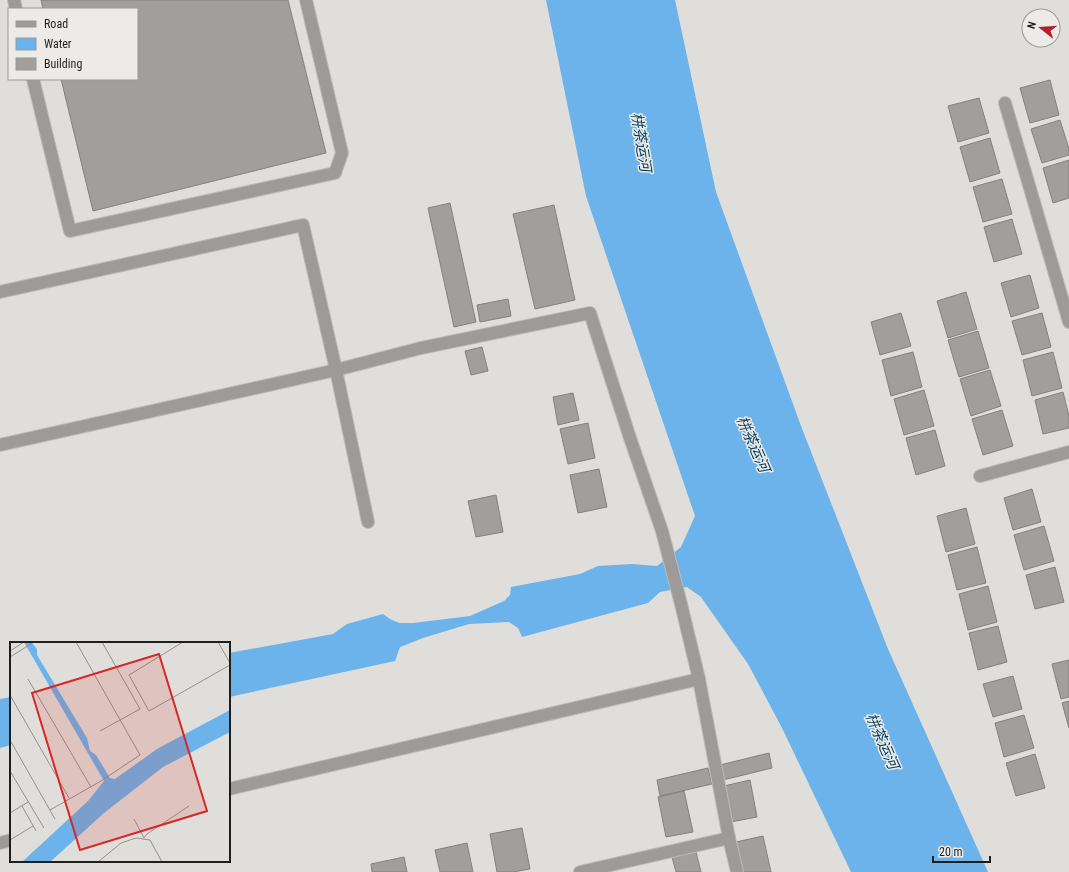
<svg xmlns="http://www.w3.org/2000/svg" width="1069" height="872" viewBox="0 0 1069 872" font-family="'Roboto Condensed','Noto Sans SC',sans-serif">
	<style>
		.water { fill: #6bb3ea }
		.building { fill: #a29e9c; stroke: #84807e }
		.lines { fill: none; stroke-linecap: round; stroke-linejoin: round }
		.minor-casing { stroke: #bdbbb8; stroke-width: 14 }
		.minor { stroke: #9c9b99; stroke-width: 12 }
		.labels { text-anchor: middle; stroke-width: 3; stroke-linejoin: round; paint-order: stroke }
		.water-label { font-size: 15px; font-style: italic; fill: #003b5e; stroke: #edebe7 }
		.inset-road { fill: none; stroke: #92918e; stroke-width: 1 }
		.view { fill: #d62828; fill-opacity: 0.15; stroke: #d62828; stroke-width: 2 }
		.inset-edge { fill: none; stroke: #1e1e1c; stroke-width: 2 }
	</style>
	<rect width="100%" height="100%" fill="#e0deda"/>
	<g class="water">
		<path d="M546,0H675L716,192L801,426L888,649L988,872H851L782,728L748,664L701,597L687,587L660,592L648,603L522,637L518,628L509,622L469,624L423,638L400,647L395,661L229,697V653L333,634L347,624L383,614L390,619L399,623H413L470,616L504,601L510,595L511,587L580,574L598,566L632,564L657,566L681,547L695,516L586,196Z"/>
		<path d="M11,697V745L0,748V699Z"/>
	</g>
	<g class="building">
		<path d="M41,0H288L326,153L93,211L61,79H137V9H43Z"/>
		<path d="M1050,80L1059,115L1030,123L1020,88Z"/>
		<path d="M979,98L989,133L958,142L948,106Z"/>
		<path d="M1060,120L1069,149V155L1042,163L1031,129Z"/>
		<path d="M990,138L1000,173L970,182L960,147Z"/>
		<path d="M1069,160V198L1053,203L1043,168Z"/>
		<path d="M1002,179L1012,214L983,222L973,187Z"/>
		<path d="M450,203L476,322L454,327L428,208Z"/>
		<path d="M554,205L575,300L535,309L513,214Z"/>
		<path d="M1012,219L1022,254L994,262L984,227Z"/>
		<path d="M1030,275L1039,308L1011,317L1001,283Z"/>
		<path d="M966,292L977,329L948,338L937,301Z"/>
		<path d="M508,299L511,316L480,322L477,305Z"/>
		<path d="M901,313L911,346L880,355L871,322Z"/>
		<path d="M1042,313L1051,347L1022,355L1012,321Z"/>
		<path d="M978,331L989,368L959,377L948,340Z"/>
		<path d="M482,347L488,371L471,375L465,351Z"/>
		<path d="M913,352L922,387L891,396L882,360Z"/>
		<path d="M1053,352L1062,388L1032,396L1023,360Z"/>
		<path d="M990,370L1001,406L971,416L960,379Z"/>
		<path d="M924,390L934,426L904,435L894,399Z"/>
		<path d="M1063,392L1069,416V428L1043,434L1035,400Z"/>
		<path d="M573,393L579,420L558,425L553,397Z"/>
		<path d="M1002,410L1013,446L983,455L972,419Z"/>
		<path d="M588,423L595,458L568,464L560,429Z"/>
		<path d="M935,430L945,466L916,475L906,438Z"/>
		<path d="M599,469L607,507L578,513L570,475Z"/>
		<path d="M1032,489L1041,522L1013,530L1004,498Z"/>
		<path d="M496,495L503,532L476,537L468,501Z"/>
		<path d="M966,508L975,544L946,552L937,516Z"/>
		<path d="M1044,526L1054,561L1024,570L1014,535Z"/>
		<path d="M977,547L986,583L957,590L948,555Z"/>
		<path d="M1055,567L1064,602L1035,609L1026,575Z"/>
		<path d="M988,586L997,622L968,630L959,594Z"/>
		<path d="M998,626L1007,662L978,670L969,633Z"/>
		<path d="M1069,660V697L1061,699L1052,664Z"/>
		<path d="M1013,676L1022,709L993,717L983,684Z"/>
		<path d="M1069,701V728L1062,703Z"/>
		<path d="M1024,715L1034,748L1004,757L995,723Z"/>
		<path d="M769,753L772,768L723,780L720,765Z"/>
		<path d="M1035,754L1045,788L1016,796L1006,763Z"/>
		<path d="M708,768L712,784L660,796L657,780Z"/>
		<path d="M750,780L757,817L731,822L724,786Z"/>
		<path d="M684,791L693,832L666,837L658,797Z"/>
		<path d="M522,828L530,869L513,872H497L490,834Z"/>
		<path d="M763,836L771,872H742L736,842Z"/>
		<path d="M467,843L473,872H440L435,850Z"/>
		<path d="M696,852L701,872H676L672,857Z"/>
		<path d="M404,857L407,872H372L371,864Z"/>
	</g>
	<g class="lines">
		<defs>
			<g id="minor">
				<path d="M14,0L16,9"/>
				<path d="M33,79L70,231L335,173L342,153L306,0"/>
				<path d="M1005,103L1069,322"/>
				<path d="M0,292L303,225L336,370L368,522"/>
				<path d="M0,445L336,370L421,348L590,313L629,435L662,531L681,604L699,679L729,838L737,872"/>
				<path d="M980,476L1069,452"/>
				<path d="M229,789L699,679"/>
				<path d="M0,843L11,840"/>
				<path d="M580,872L729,838"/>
			</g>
		</defs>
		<use href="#minor" class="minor-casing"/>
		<use href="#minor" class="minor"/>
	</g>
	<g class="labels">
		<g class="water-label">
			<text transform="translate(641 142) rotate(81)" y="5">栟茶运河</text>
			<text transform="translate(753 444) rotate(66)" y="5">栟茶运河</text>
			<text transform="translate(882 741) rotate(66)" y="5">栟茶运河</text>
		</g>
	</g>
	<g transform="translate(10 642)">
		<rect width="220" height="220" fill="#e0deda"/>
		<path d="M14,0H21L27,7V13L77,96L80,109L86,113L100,136L105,137L147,107L220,68V90L153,125L94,171L40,220H12L78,159L94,139Z" fill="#6bb3ea"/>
		<path class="inset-road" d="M173,0L119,33L139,69L220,23M208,0L220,21M0,9L14,0M0,15L24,0M18,37L81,145M0,53L59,156M90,89L130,67L92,0M0,98L45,177M0,129L34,186M12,164L26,189M40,168L91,139L130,113L66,0M0,171L18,160M124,177L134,196L137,192L179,164M0,198L23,184M88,220L111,201L126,196L140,198L152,220"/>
		<path class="view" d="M149,12L197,169L70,208L22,51Z"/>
		<rect width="220" height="220" class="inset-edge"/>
	</g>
	<rect x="8" y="8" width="130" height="72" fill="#edebe7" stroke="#9a9996"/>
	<rect x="16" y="21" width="20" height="6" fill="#9c9b99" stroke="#9a9996"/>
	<text x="44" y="28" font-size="12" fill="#1e1e1c">Road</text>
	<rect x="16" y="38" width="20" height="12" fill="#6bb3ea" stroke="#9a9996"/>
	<text x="44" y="48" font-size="12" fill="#1e1e1c">Water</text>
	<rect x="16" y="58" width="20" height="12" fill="#a29e9c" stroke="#9a9996"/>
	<text x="44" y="68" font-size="12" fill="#1e1e1c">Building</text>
	<g transform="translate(1041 28) rotate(287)"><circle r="19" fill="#edebe7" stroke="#9a9996"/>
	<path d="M0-3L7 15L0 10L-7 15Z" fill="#b3222c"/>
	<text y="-6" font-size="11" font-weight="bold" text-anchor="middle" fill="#1e1e1c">N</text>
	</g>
	<path d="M933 856v6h57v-6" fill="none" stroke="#1e1e1c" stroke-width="2"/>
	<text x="939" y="856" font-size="12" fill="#1e1e1c" stroke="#edebe7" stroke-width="3" paint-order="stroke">20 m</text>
</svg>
